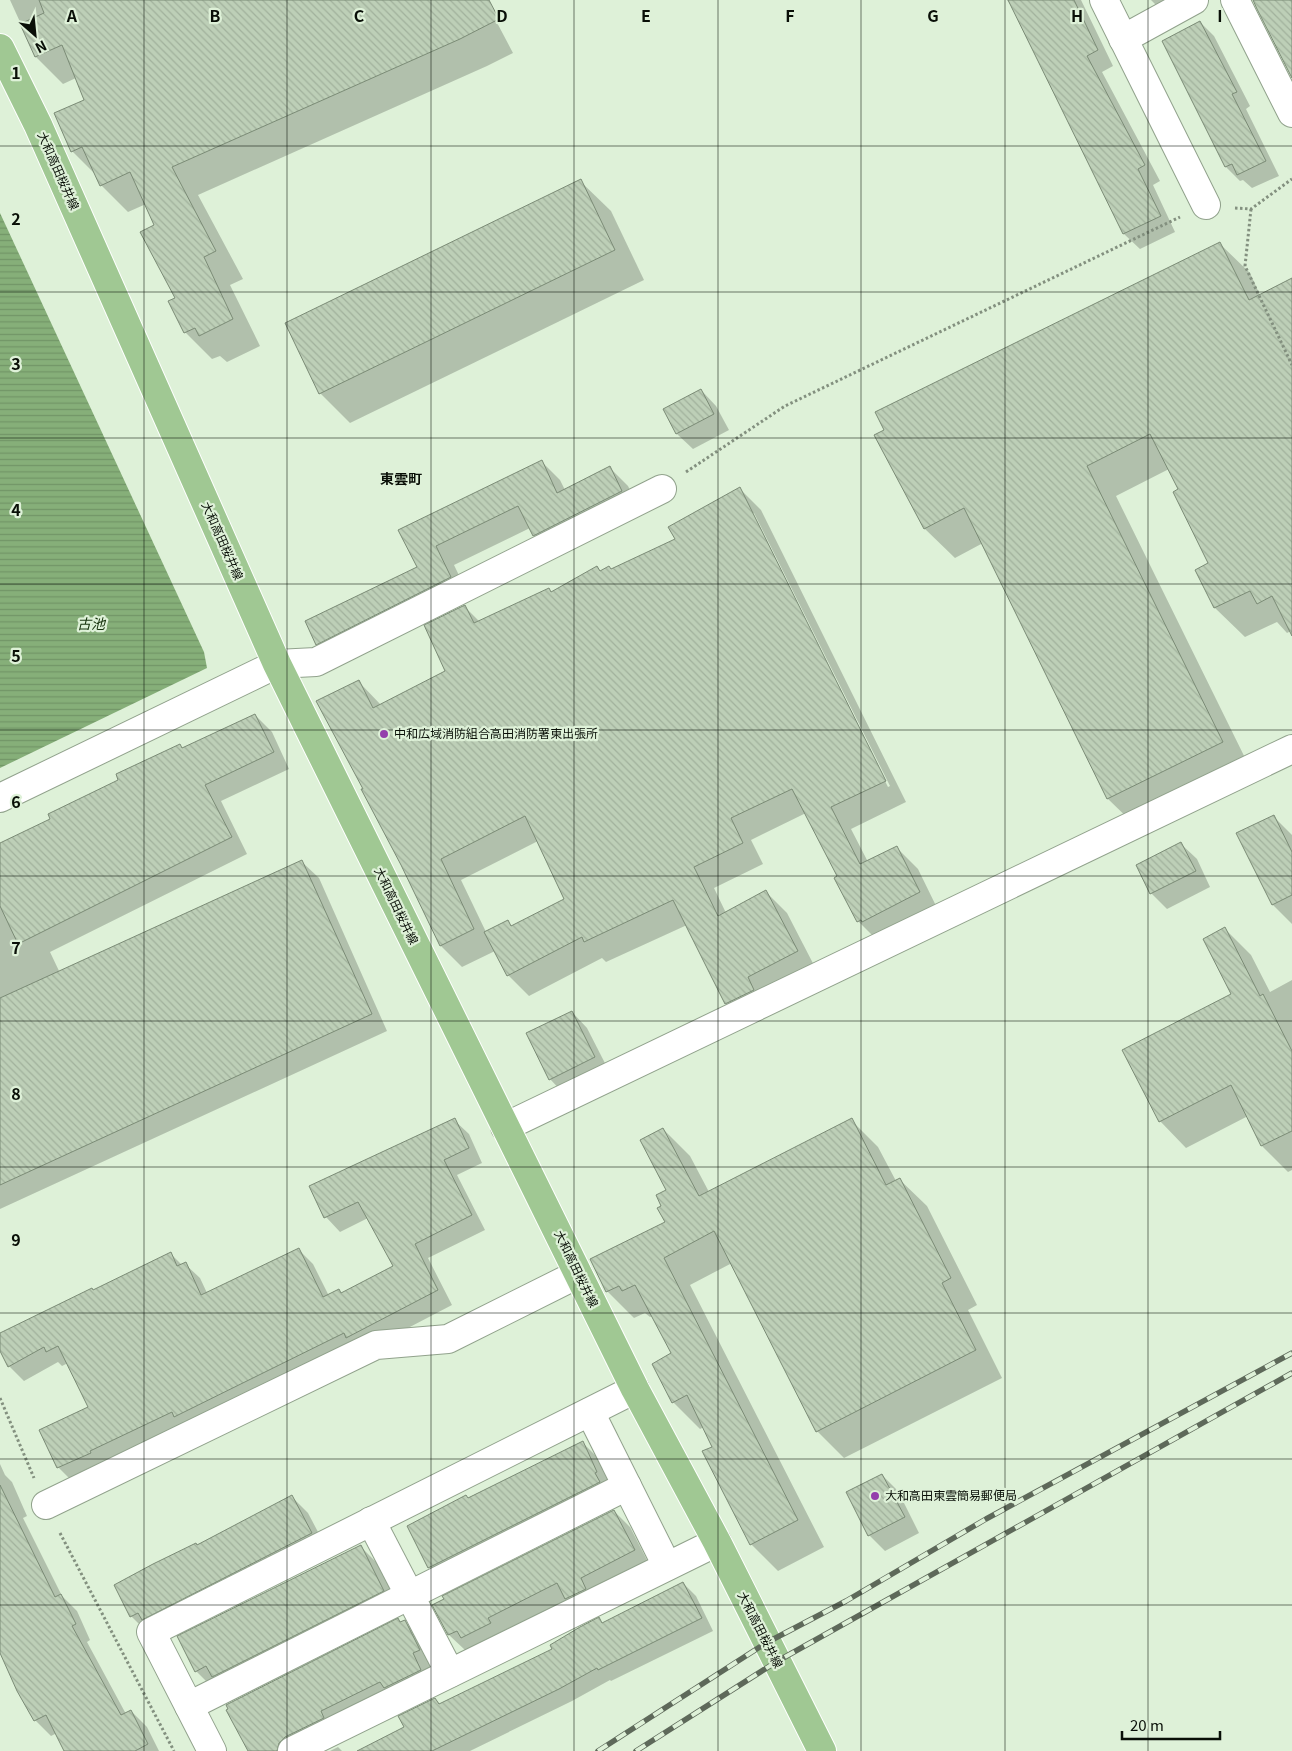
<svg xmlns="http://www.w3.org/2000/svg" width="1292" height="1751" viewBox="0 0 1292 1751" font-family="Georgia,'Noto Sans JP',serif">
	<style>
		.water { fill: url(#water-rules) }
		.shadow { fill: #0003; fill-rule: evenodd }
		.building { fill: url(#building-back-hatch); stroke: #7b8b76 }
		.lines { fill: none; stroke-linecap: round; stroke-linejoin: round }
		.minor-casing { stroke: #91a28c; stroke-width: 30 }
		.major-casing { stroke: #fff; stroke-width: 30 }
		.path { stroke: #83907f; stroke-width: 3; stroke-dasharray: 2.5 2.5; stroke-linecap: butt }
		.minor { stroke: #fff; stroke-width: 28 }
		.major { stroke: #a0c893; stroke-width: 28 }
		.rail-casing { stroke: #5e695a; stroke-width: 5.5 }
		.rail { stroke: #def1d8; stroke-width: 4; stroke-dasharray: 11; stroke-linecap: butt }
		.grid { fill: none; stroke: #090f07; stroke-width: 1; stroke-opacity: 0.55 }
		.poi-dot { fill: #943fac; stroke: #def1d8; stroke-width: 2 }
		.labels { text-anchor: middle; stroke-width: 4.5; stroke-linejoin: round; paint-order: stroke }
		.street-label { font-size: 12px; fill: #090f07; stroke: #def1d8 }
		.poi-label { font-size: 12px; fill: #090f07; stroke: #def1d8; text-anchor: start }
		.neighbourhood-label { font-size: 14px; font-weight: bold; fill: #090f07; stroke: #def1d8 }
		.water-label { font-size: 14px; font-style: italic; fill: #16320c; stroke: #def1d8 }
		.grid-label { font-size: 16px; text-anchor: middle; font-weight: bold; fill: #090f07; stroke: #def1d8; stroke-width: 4.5; stroke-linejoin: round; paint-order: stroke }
	</style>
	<defs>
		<pattern id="water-rules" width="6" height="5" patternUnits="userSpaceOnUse" patternTransform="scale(1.25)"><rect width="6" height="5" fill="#86af79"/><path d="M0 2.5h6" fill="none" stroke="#729567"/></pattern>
		<pattern id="building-back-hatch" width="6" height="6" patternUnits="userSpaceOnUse" patternTransform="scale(1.25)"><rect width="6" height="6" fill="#bdcfb7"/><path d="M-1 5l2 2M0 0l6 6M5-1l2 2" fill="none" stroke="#a1b19c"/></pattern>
	</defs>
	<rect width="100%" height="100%" fill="#def1d8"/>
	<path class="water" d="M0,213L204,652L207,668L0,768Z"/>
	<g class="shadow">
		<path d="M10,0H485L513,53L487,66L198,195L243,279L230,285L260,346L227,362L220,356L212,359L185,332L156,225L146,204L128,212L101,185L96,175L72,151L85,101L76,78L63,84L36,57Z"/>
		<path d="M1007,0H1081L1113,66L1102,72L1160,181L1153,185L1175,232L1140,249L1124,234L1013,8Z"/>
		<path d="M1151,0H1167L1157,6Z"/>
		<path d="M1200,22L1214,36L1250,106L1246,109L1279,176L1252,188L1243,180L1240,181L1226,167L1163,42Z"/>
		<path d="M580,181L611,211L644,280L350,423L320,393Z"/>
		<path d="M1220,244L1250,273L1260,295L1292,280V633L1291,631L1287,633L1277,622L1245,637L1215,608L1210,564L1180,490L1169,469L1116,496L1252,772L1138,828L1108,799L983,543L955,558L925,529L876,435Z"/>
		<path d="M701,390L716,406L729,430L693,449L677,434L665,409Z"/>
		<path d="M542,462L560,480L565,490L610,468L628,486L640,510L552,554L534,535L530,528L454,565L469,596L335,662L317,644L418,568L400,530Z"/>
		<path d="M740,489L761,510L906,802L851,829L868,862L896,847L918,869L940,914L879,942L858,921L839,877L806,813L751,840L763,864L714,888L726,913L766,892L787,913L818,973L747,1025L726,1003L687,925L606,962L602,958L529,996L508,975L495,951L462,967L441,946L358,681L381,705L447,672L465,607L480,622L549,590L552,593L597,568L601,572L611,570L676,540ZM751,513H754L890,786L888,787ZM538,841L566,900L513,927L507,921L486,932L461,880Z"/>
		<path d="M255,715L272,732L289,769L221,801L247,854L50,952L60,973L302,862L319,878L387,1031L0,1209V845L52,819L179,745L184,749Z"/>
		<path d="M1273,816L1292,835V924L1273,905L1238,834Z"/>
		<path d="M1181,844L1197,859L1210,887L1167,909L1152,894L1137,866Z"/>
		<path d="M1225,929L1251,955L1270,992L1292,980V1170L1288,1172L1262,1146L1248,1116L1186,1148L1160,1121L1233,994Z"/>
		<path d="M572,1012L587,1028L610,1073L565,1095L550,1079Z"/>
		<path d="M454,1120L469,1134L482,1163L457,1175L485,1230L428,1258L452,1305L362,1352L73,1482L59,1468L41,1430L89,1407L68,1363L62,1366L58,1362L24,1381L9,1366L0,1349V1335L171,1254L182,1265L185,1264L200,1278L207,1293L299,1250L313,1264L329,1296L342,1294L394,1267L368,1218L340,1232L326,1217L311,1187Z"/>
		<path d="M851,1120L878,1147L896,1181L900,1180L927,1206L977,1305L968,1310L1002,1378L844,1458L817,1431L732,1263L690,1285L824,1547L778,1571L751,1544L713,1447L704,1427L700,1429L673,1402V1354L653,1316L650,1317L645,1313L634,1318L607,1291L666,1223L663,1206L668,1191L663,1129L690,1156L709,1192Z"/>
		<path d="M583,1443L598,1458L612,1488L445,1583L430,1567L409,1526Z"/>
		<path d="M0,1464L5,1475L12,1482L27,1516L23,1518L62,1596L77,1611L90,1640L87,1642L126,1714L131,1711L147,1727L159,1751H66L57,1733L51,1736L35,1720L0,1649Z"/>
		<path d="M882,1475L898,1491L919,1533L885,1551L869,1535Z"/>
		<path d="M292,1497L308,1513L327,1549L147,1632L132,1617L115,1586Z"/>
		<path d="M614,1511L630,1527L650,1566L477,1653L471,1647L465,1650L449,1635L434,1606Z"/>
		<path d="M361,1547L377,1563L399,1606L211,1686L196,1671Z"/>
		<path d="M683,1583L696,1596L713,1631L611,1681L610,1680L572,1701L470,1751H360L405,1728L435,1699L441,1705L554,1649L599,1619L603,1624Z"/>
		<path d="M398,1620L401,1623L404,1621L420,1637L435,1665L267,1751H255Z"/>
		<path d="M338,1747L342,1751H330Z"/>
	</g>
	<g class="building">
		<path d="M39,0H489L499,19L460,39L172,167L216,251L204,257L233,319L199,336L195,328L184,333L168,301L175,298L140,232L154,225L130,172L100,186L82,147L71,152L54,113L84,100L62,45L35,57L20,24L44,13Z"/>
		<path d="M1008,0H1074L1098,50L1087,56L1145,165L1138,169L1161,216L1123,234Z"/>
		<path d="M1253,0H1292V78L1257,9Z"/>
		<path d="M1200,21L1237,92L1232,94L1266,161L1237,175L1232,164L1225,167L1162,41Z"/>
		<path d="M581,179L615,250L319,394L285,323Z"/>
		<path d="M1220,242L1249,300L1292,278V636L1272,596L1257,604L1250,591L1214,608L1195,570L1208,563L1173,492L1178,489L1150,434L1087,466L1223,742L1107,799L964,508L924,529L874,435L884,430L875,412Z"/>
		<path d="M701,389L714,414L676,434L663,409Z"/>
		<path d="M542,460L557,493L610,466L622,491L533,536L518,506L436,546L451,577L316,645L305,621L417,567L398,530Z"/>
		<path d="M740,487L886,781L831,807L860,864L897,846L920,892L862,922L861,920L857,922L834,878L837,876L792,789L731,818L743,843L694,867L718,916L766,890L798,951L748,977L754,990L725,1004L673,900L584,942L582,937L507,976L484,932L508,920L511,926L564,899L525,816L441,859L474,929L440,946L401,865L361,789H363L316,701L359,680L373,708L445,671L424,625L465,605L474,623L549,588L551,592L597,566L600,571L609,566L611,569L675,539L668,527Z"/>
		<path d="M255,714L274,752L205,785L232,837L18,944L0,906V843L50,819L48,814L118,780L116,774L180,744L182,748Z"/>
		<path d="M1274,815L1292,852V895L1272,905L1236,833Z"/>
		<path d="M1181,842L1196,871L1150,894L1136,865Z"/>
		<path d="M302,860L372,1014L0,1185V998Z"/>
		<path d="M1225,927L1260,996L1263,994L1292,1051V1131L1261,1146L1231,1085L1159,1122L1122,1050L1231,994L1203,939Z"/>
		<path d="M572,1011L595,1057L549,1080L526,1033Z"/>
		<path d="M455,1118L469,1148L444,1160L472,1215L415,1244L438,1290L346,1338L344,1333L174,1417L172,1412L90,1451L91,1453L57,1468L39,1430L88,1407L58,1346L46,1352L44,1347L8,1367L0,1351V1333L92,1288L93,1290L171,1252L177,1266L186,1262L201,1295L299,1248L323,1297L339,1289L341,1293L393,1266L358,1202L324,1218L309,1186Z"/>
		<path d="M852,1118L886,1185L900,1178L951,1278L942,1283L976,1350L816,1432L714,1231L664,1258L798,1520L750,1545L702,1451L712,1447L687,1395L672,1403L652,1364L671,1353L635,1285L622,1291L619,1286L606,1292L590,1259L665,1222L657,1208L661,1206L656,1195L666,1190L640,1140L663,1128L699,1196Z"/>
		<path d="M583,1441L597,1472L595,1473L600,1482L428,1568L407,1526L466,1495L468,1498Z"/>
		<path d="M882,1474L905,1517L868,1536L846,1492Z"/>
		<path d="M0,1485L55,1597L61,1594L76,1624L72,1626L121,1715L131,1710L148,1744L135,1751H64L46,1715L34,1721L17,1691L0,1653Z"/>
		<path d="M292,1495L312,1533L142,1620L138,1613L130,1617L114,1585L153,1564L196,1543L197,1545Z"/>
		<path d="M614,1510L635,1550L581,1578L586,1589L565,1599L557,1583L488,1618L491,1623L461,1638L457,1631L448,1635L432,1605L444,1599L442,1596Z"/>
		<path d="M361,1545L384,1591L212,1677L206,1666L195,1672L177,1636Z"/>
		<path d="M683,1582L702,1618L598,1670L597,1668L559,1689L432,1751H357L404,1727L398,1716L435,1698L439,1704L552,1649L550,1645L580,1627L599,1617L602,1623Z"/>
		<path d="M398,1618L400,1622L405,1620L420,1650L413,1653L421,1670L384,1688L380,1682L321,1711L324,1718L285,1737L279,1743L277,1751H248L226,1710L228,1709L226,1705Z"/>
	</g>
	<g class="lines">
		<defs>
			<g id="minor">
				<path d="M1104,0L1206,205"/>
				<path d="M1235,0L1292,113"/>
				<path d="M1123,39L1194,0"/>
				<path d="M0,798L277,664L316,662L662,489"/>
				<path d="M505,1127L1292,749"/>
				<path d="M590,1412L667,1566"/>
				<path d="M46,1505L376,1345L448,1339L578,1274"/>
				<path d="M371,1521L450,1673"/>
				<path d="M189,1706L627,1486"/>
				<path d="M212,1751L151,1632L635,1389"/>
				<path d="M292,1751L717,1542"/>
			</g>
			<path id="major" d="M0,48L38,125L277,664L635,1389L717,1542L822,1751"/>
		</defs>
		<use href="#minor" class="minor-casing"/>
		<use href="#major" class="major-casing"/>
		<g class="path">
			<path d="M1235,208L1251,209L1292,179"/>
			<path d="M1251,209L1245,266L1292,365"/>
			<path d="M686,472L785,406L1180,217"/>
			<path d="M0,1398L34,1478"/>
			<path d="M60,1533L174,1751"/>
		</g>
		<use href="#minor" class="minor"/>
		<use href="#major" class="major"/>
		<defs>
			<g id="rail">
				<path d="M598,1751L766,1643L846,1601L986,1519L1292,1353"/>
				<path d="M636,1751L776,1662L1292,1373"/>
			</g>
		</defs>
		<use href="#rail" class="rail-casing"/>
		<use href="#rail" class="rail"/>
	</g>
	<path class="grid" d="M144,0V1751M287,0V1751M431,0V1751M574,0V1751M718,0V1751M861,0V1751M1005,0V1751M1148,0V1751M0,146H1292M0,292H1292M0,438H1292M0,584H1292M0,730H1292M0,876H1292M0,1021H1292M0,1167H1292M0,1313H1292M0,1459H1292M0,1605H1292"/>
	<g class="poi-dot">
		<circle cx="384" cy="734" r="5"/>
		<circle cx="875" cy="1496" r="5"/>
	</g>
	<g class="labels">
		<g class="street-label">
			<text transform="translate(58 171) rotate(66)" y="4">大和高田桜井線</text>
			<text transform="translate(222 541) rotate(66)" y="4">大和高田桜井線</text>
			<text transform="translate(396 906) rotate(64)" y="4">大和高田桜井線</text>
			<text transform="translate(576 1269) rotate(64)" y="4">大和高田桜井線</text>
			<text transform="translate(760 1630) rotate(63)" y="4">大和高田桜井線</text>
		</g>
		<g class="poi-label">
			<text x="394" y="738">中和広域消防組合高田消防署東出張所</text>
			<text x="885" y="1500">大和高田東雲簡易郵便局</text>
		</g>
		<g class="neighbourhood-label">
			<text x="401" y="484">東雲町</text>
		</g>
		<g class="water-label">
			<text x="91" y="629">古池</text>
		</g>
	</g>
	<g class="grid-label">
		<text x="72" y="22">A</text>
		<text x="215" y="22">B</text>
		<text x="359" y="22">C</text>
		<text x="502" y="22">D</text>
		<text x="646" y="22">E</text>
		<text x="790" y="22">F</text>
		<text x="933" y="22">G</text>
		<text x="1077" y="22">H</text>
		<text x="1220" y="22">I</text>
		<text x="16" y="79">1</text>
		<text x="16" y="225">2</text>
		<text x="16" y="370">3</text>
		<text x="16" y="516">4</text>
		<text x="16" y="662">5</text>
		<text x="16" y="808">6</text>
		<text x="16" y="954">7</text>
		<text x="16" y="1100">8</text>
		<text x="16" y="1246">9</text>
	</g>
	<g transform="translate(35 35) rotate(153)" stroke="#def1d8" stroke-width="4" paint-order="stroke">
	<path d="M0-4L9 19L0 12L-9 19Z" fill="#090f07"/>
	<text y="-8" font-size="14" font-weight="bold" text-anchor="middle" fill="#090f07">N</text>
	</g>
	<path d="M1122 1731v8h98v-8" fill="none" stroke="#090f07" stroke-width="2.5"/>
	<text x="1130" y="1731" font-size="15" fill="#090f07" stroke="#def1d8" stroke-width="4" paint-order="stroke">20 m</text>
</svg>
